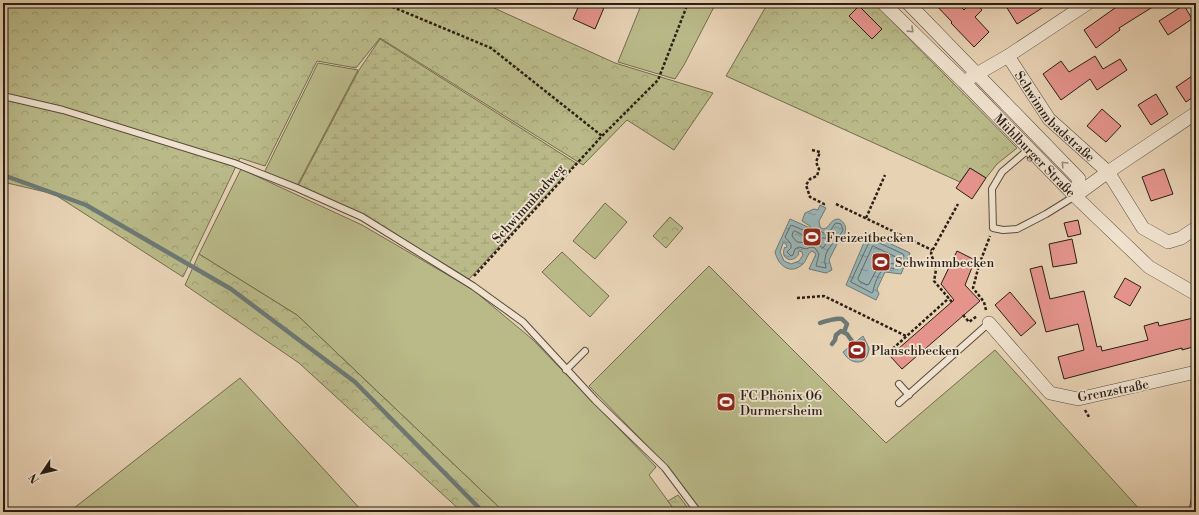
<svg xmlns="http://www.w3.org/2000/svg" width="1199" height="515" viewBox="0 0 1199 515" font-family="'Libre Bodoni',serif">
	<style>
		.green { fill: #baba89; stroke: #726c4f }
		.forest { fill: url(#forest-crowns); stroke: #726c4f }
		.wetland { fill: url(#wetland-marsh); stroke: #726c4f }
		.water { fill: url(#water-ripples); stroke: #6d7976; fill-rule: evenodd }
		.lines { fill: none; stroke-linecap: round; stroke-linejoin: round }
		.shore { stroke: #626a66; stroke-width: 1 }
		.stream { stroke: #6d7976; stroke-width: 4.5 }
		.building { fill: #e5948c; stroke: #2a1e15 }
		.lane-casing { stroke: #594b3d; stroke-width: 8 }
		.street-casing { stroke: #594b3d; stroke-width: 14 }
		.path { stroke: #2a1e15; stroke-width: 2.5; stroke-dasharray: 3 2; stroke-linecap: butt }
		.lane { stroke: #efe2ce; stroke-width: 6 }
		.street { stroke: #efe2ce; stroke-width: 13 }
		.oneway { stroke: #968a7b }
		.labels { text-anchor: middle; stroke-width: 3.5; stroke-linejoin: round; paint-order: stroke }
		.street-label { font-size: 13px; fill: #2a1e15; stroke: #efe2ce }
		.poi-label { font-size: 13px; fill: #2a1e15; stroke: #efe2ce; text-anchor: start }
	</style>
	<defs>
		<pattern id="forest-crowns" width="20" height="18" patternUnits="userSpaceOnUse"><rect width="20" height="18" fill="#baba89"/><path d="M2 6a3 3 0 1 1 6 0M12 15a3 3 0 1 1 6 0" fill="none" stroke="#a09f75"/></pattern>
		<pattern id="wetland-marsh" width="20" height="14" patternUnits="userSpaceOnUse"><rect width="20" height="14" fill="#baba89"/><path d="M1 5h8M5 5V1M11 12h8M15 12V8" fill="none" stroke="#a09f75"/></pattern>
		<pattern id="water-ripples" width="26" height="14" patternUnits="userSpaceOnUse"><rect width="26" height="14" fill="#9ab5b7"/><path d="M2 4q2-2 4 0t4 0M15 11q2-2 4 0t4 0" fill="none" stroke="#7e9394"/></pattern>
	</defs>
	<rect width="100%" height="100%" fill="#e7d2b4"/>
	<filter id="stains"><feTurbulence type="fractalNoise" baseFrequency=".005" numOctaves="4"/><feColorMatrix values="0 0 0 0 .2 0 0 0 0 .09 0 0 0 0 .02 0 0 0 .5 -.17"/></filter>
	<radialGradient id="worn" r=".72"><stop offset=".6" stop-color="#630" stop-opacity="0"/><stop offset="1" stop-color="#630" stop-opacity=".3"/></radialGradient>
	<g class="green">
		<path d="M642,3H716L684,65L675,79L618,62Z"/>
		<path d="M318,63L358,70L297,186L264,173Z"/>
		<path d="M241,169L362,225L472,289L532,339L656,467L649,475L676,512H504L297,315L199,254Z"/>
		<path d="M605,203L627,222L595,259L573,241Z"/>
		<path d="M562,252L609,296L590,317L542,272Z"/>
		<path d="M709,266L886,443L995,350L1142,512H702L667,466L589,386Z"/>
		<path d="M240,378L363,512H69Z"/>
	</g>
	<g class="forest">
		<path d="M3,3H483L615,63L713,93L674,150L627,120L583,165L380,38L356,68L317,61L265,166L240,158L183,277L54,194L3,182Z"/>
		<path d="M768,3H874L1017,148L997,164L986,178L970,168L960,182L726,76Z"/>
		<path d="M670,217L683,228L666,248L653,236Z"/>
		<path d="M199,254L297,315L504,512H462L299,363L185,285Z"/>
	</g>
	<g class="wetland">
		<path d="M380,39L576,163L469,279L365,216L298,186L359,70Z"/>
		<path d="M678,495L691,512H676L668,501Z"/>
	</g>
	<g class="water">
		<path d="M820,205L826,208L819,221L820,227L823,229C831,228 829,219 839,219C850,226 845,234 840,243L838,242L829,260L832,270L826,273L809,269L816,254L812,251C807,254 807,260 803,264C790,276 778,265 775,252L790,219L810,228V226L802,221L805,213L814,209L818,210ZM783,243H785L787,246L786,248L785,247C779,258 792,265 799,254L798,253L799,251L802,252L803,255L799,261L791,264L784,261L780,252Z"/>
		<path d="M868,233L910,253L901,274L885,272L877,289L879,294L876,300L846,285Z"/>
		<path d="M863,336L869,348C868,366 851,366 843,352Z"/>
	</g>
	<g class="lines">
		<g class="shore">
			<path d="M836,223L841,224L843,230C838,240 826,247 825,259C824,262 826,265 826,268L816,266L819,254L815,248L811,247L806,249L799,247L795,249L793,255L791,256L787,252L791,248V244L785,237L791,225L808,232L816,229L824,233L829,232Z"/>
			<path d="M795,231L807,237L815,236L821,238H827L828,241L823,248L814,242L806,243L797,242L792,236L793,232Z"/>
			<path d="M871,239L903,254L904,256L898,269C894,269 888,267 885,268C880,269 873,287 873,292L872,293L851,282Z"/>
			<path d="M873,246L896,257L897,259L895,264L885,263L879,265L869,284L867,285L859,281L858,279Z"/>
			<path d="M861,343L863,344L865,348L862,356L856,359L851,357L849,352Z"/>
		</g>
		<g class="stream">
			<path d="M3,175L86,205L231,289L355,382L483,512"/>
			<path d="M820,323C825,321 837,318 842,319L847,324L844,332"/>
			<path d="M832,344L835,340L836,335L841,331L847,334L854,344"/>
		</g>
	</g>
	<g class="building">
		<path d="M580,3H606L595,29L573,19Z"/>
		<path d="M934,3H957L964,10L971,3H976L982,10L975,17L989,32L974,47L951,23L952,22Z"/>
		<path d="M1004,3H1050L1017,24Z"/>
		<path d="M1122,3H1159L1119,28L1120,30L1096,48L1084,30Z"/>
		<path d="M1184,5L1192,19L1168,35L1159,21Z"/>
		<path d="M859,6L882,29L872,39L849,16Z"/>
		<path d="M1095,56L1103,69L1120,59L1127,70L1097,90L1090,79L1061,100L1043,74L1061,61L1069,72Z"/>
		<path d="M1192,76L1196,82V95L1186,102L1176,87Z"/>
		<path d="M1156,94L1168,114L1151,125L1138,105Z"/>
		<path d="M1102,109L1121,126L1106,142L1087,126Z"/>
		<path d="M970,168L986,178L972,199L956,188Z"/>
		<path d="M1164,169L1173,194L1151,201L1142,177Z"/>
		<path d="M1078,220L1081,234L1068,237L1064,223Z"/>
		<path d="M1072,239L1077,263L1053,267L1049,244Z"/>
		<path d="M957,251L975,260L965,285L980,301L902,369L890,356L954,300L941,284Z"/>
		<path d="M1042,266L1050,299L1084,291L1097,347L1101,346L1102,351L1148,340L1144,326L1158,322L1159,326L1193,318L1196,330V346L1182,350V348L1064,379L1058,357L1084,350L1078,324L1046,332L1030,269Z"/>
		<path d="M1125,278L1141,287L1130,306L1114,297Z"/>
		<path d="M1010,292L1036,323L1021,336L995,305Z"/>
	</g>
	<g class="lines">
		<defs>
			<g id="lane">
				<path d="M3,96L63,110L234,163L297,188L362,217L473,286L523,322L595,400L665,468L698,512"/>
				<path d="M1029,149L1002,172L992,189L993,228L1003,230L1017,229L1046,214L1075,196"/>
				<path d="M566,370L585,351"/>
				<path d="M899,384L909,395"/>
				<path d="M899,403L989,323"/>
				<path d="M1192,512L1196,494"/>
			</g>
			<g id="street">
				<path id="s1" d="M883,3L964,82L1075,196L1149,267L1196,294"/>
				<path d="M908,3L1079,179L1075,196"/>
				<path id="s2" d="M1008,56L1049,119L1108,172L1143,228L1168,242L1181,238L1196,228"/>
				<path d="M970,78L1008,56L1088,3"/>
				<path d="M1075,196L1108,172L1196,113"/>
				<path d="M989,323L1050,393L1078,399L1196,372"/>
			</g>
		</defs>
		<use href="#lane" class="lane-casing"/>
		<use href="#street" class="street-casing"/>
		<g class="path">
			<path d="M383,3L491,48L602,136"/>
			<path d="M681,3L686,7"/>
			<path d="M812,150L820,152L816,162L819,169L817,176L810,179L806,185L810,197L824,204L823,206"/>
			<path d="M836,204L932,250"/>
			<path d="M866,218L885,175"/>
			<path d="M474,276L602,136L658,80L688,3"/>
			<path d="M797,298L824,296L906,336"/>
			<path d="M952,302L934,281L936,270L931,253L958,204"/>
			<path d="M986,310L984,302L973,288L979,265L990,236"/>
			<path d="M963,315L969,322L977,316"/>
			<path d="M889,352L949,298"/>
			<path d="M1085,410L1089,417"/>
		</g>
		<use href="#lane" class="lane"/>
		<use href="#street" class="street"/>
	</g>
	<defs><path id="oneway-chevron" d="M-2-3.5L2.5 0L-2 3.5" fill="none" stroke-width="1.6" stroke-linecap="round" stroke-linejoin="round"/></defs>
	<g class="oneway">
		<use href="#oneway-chevron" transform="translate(911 30) rotate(44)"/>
		<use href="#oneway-chevron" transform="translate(1064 164) rotate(-134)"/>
	</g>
	<defs>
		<symbol id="stadium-square" viewBox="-11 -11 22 22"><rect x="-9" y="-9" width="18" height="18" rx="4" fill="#8f2418" stroke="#efe2ce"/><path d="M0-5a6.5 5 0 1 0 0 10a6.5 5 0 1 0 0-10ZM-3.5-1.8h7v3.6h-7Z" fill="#fff"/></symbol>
	</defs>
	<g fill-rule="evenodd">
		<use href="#stadium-square" x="801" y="226" width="22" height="22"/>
		<use href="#stadium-square" x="870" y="251" width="22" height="22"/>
		<use href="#stadium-square" x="846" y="339" width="22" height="22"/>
		<use href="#stadium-square" x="715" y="391" width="22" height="22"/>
	</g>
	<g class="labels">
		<g class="street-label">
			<text dy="5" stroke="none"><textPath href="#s2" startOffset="77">Schwimmbadstraße</textPath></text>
			<text dy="5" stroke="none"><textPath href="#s1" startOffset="215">Mühlburger Straße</textPath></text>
			<text transform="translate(528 203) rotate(-48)" y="5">Schwimmbadweg</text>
			<text transform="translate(1113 390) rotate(-11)" y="5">Grenzstraße</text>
		</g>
		<g class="poi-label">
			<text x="826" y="242">Freizeitbecken</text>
			<text x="895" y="267">Schwimmbecken</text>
			<text x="871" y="355">Planschbecken</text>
			<text x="740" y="400">FC Phönix 06<tspan x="740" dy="15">Durmersheim</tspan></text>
		</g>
	</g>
	<rect width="1199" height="515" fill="none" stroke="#e7d2b4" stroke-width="16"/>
	<rect x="4" y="4" width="1191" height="507" fill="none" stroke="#2a1e15" stroke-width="2"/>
	<rect x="8" y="8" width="1183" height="499" fill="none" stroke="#2a1e15"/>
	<g transform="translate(42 473) rotate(235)" stroke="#efe2ce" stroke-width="3" paint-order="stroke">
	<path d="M0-3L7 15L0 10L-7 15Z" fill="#2a1e15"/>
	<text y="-6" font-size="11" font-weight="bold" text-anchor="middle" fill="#2a1e15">N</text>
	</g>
	<rect width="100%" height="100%" filter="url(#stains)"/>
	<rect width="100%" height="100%" fill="url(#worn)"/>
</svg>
